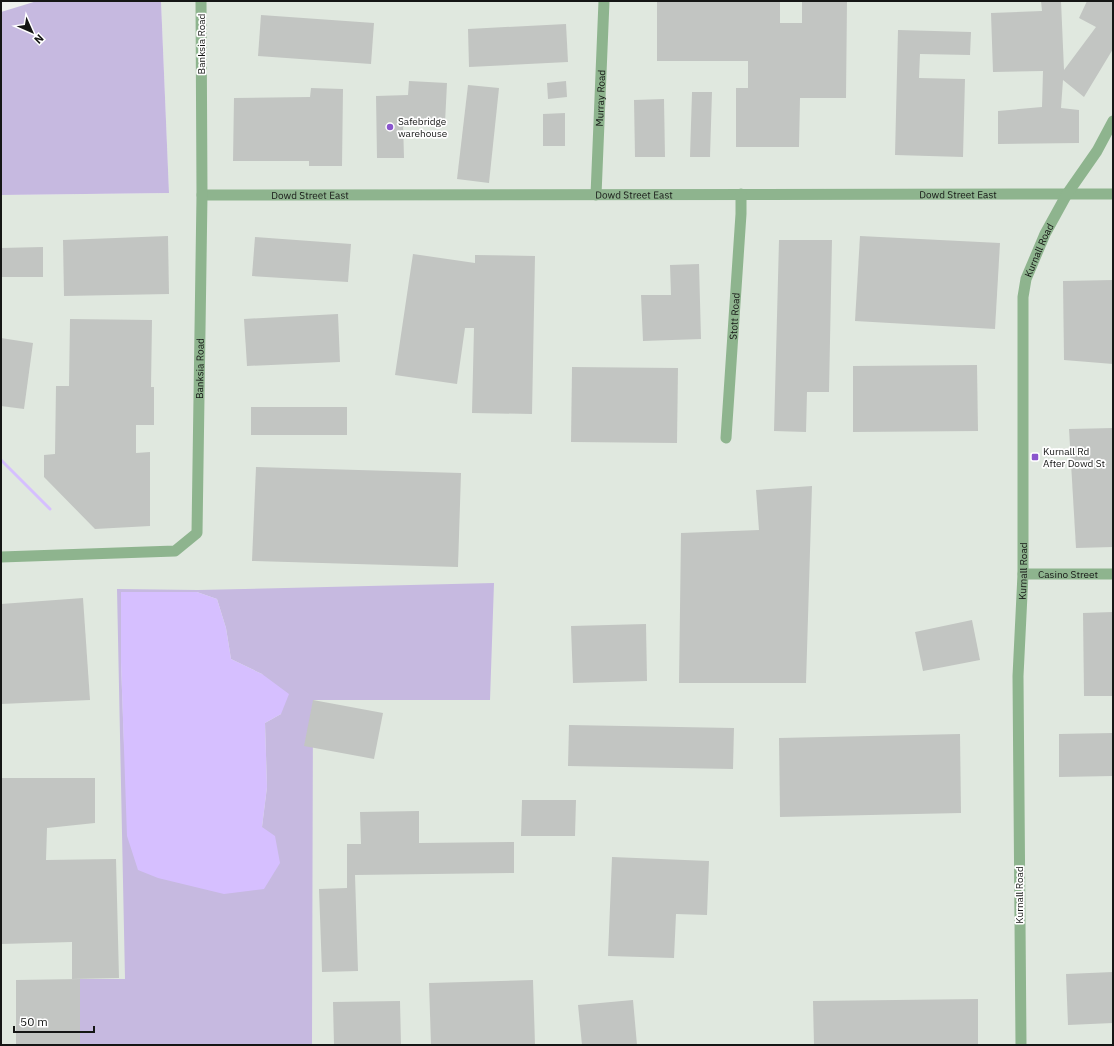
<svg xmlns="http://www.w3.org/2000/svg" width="1114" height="1046" viewBox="0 0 1114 1046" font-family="'IBM Plex Sans',sans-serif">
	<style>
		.built { fill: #e0e8df }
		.green { fill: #c6b9e0; fill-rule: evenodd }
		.water { fill: #d6bfff }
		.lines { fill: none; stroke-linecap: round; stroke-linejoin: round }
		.stream { stroke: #d6bfff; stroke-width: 3 }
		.building { fill: #c2c5c2 }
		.minor { stroke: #8eb48e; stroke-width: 11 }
		.poi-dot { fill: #8a55cd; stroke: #fff; stroke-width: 1.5 }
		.labels { text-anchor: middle; stroke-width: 3.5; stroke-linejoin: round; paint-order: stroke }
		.street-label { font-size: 10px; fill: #151615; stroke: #fff }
		.poi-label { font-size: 10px; fill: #151615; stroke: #fff; text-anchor: start }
	</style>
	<rect width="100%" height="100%" fill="#eff2ef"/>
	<path class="built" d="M161,1H1113V1045H1V195L169,193Z"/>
	<g class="green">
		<path d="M37,1H161L169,193L1,195V12Z"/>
		<path d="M494,583L490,700H313L312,1045H80V979H125L117,589L198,590ZM197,592L217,599L226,628L231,659L262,674L281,714L265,723L267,787L262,827L124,744L121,663V593Z"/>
	</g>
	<path class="water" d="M121,592H197L217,599L226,628L231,659L262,674L289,694L281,714L265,723L267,787L262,827L275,836L280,863L264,889L224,894L158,878L138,870L127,836L121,663Z"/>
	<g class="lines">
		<path class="stream" d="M1,460L50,509"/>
	</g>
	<g class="building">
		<path d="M657,1H780V23H802V1H847L846,98H800L799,147H736V88H748V61H657Z"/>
		<path d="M1041,1H1061L1064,70L1096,27L1079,18L1087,1H1113V49L1084,97L1063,80L1061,108L1079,110V143L998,144V111L1042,107L1043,71L993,72L991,13L1042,11Z"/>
		<path d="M261,15L374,23L371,64L258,56Z"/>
		<path d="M566,24L568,62L469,67L468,29Z"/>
		<path d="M898,30L971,32L970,55L920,54L919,78L965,79L963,157L895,155Z"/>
		<path d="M409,81L447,83L445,123L403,122L404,158H377L376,96L408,95Z"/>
		<path d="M566,81L567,97L548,99L547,83Z"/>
		<path d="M468,85L499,88L489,183L457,179Z"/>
		<path d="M311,88L343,89L342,166H309V161H233L234,98L310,97Z"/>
		<path d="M692,92H712L710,157H690Z"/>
		<path d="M664,99L665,157H635L634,100Z"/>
		<path d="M565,113V146H543V114Z"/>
		<path d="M168,236L169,294L64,296L63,240Z"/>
		<path d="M860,236L1000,243L995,329L855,321Z"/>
		<path d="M255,237L351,244L348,282L252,276Z"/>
		<path d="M779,240H832L829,392H807L806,432L774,431Z"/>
		<path d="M43,247V277H1V248Z"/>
		<path d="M413,254L475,263V255L535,256L532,414L472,413L474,328H465L457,384L395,375Z"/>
		<path d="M699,264L701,339L643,341L641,295H671L670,265Z"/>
		<path d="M1113,280V364L1064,360L1063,281Z"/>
		<path d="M338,314L340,362L247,366L244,319Z"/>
		<path d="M70,319L152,320L151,387H154V425H136V453L150,452V526L95,529L44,477V455L55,454L56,386H69Z"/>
		<path d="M1,338L33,343L24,409L1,406Z"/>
		<path d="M977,365L978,431L853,432V366Z"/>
		<path d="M572,367L678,368L677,443L571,442Z"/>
		<rect x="251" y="407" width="96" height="28"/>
		<path d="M1113,428V547L1076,548L1069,429Z"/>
		<path d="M256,467L461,473L458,567L252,561Z"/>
		<path d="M812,486L806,683H679L681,533L759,530L756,490Z"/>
		<path d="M83,598L90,700L1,704V604Z"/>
		<path d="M1113,612V696H1084L1083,613Z"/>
		<path d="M972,620L980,660L923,671L915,632Z"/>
		<path d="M646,624L647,681L573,683L571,626Z"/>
		<path d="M313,700L383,713L374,759L304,746Z"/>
		<path d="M569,725L734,728L733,769L568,766Z"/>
		<path d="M1113,733V776L1059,777V734Z"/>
		<path d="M960,734L961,813L780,817L779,738Z"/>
		<path d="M1,778H95V823L47,828L46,860L116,859L119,978L72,979V942L1,944Z"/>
		<path d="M522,800H576L575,836H521Z"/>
		<path d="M419,811V843L514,842V873L355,875L358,971L322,972L319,889L347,888V844H361L360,812Z"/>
		<path d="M612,857L709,861L707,915L676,914L674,958L608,956Z"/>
		<path d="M1113,972V1023L1068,1025L1066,974Z"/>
		<path d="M80,979V1045H16V980Z"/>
		<path d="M533,980L535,1045H431L429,983Z"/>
		<path d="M978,999V1045H814L813,1001Z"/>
		<path d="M633,1000L637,1045H582L578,1005Z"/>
		<path d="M400,1001L401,1045H334L333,1002Z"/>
	</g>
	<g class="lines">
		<g class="minor">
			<path id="s1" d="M202,195L1113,194"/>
			<path id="s2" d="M596,195L604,1"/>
			<path id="s3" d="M726,438L741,214V194"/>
			<path id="s4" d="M1,557L175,551L197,533L202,195L201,1"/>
			<path id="s5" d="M1023,574H1113"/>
			<path id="s6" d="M1021,1045L1018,676L1023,574V297L1026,279L1045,234L1067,194L1097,151L1113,121"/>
		</g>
	</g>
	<g class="poi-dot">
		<circle cx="390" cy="127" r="4"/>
		<rect x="1031" y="453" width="8" height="8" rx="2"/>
	</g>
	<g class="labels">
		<g class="street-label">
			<text transform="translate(201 44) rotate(-90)" y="4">Banksia Road</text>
			<text dy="4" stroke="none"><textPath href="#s2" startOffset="97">Murray Road</textPath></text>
			<text dy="4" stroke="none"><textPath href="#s1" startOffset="756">Dowd Street East</textPath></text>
			<text dy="4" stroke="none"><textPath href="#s1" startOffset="108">Dowd Street East</textPath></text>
			<text dy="4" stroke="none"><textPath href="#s1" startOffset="432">Dowd Street East</textPath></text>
			<text dy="4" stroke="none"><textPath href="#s6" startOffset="798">Kurnall Road</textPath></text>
			<text dy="4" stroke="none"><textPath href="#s3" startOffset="122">Stott Road</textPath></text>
			<text dy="4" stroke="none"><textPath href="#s4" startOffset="367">Banksia Road</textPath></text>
			<text dy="4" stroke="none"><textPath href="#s6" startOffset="474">Kurnall Road</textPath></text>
			<text dy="4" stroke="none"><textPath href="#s5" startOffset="45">Casino Street</textPath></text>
			<text transform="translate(1019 895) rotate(-90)" y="4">Kurnall Road</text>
		</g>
		<g class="poi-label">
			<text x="398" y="125">Safebridge<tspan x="398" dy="12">warehouse</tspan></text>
			<text x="1043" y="455">Kurnall Rd<tspan x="1043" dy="12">After Dowd St</tspan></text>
		</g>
	</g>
	<rect width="1114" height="1046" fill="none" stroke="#151615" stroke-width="4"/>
	<g transform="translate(32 32) rotate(135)" stroke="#ffffff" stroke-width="3" paint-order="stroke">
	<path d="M0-3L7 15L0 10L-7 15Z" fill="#151615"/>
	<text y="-6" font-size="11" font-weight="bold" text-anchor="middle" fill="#151615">N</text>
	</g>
	<path d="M14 1026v6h80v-6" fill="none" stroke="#151615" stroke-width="2"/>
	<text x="20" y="1026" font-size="12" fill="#151615" stroke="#ffffff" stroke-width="3" paint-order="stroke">50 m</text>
</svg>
